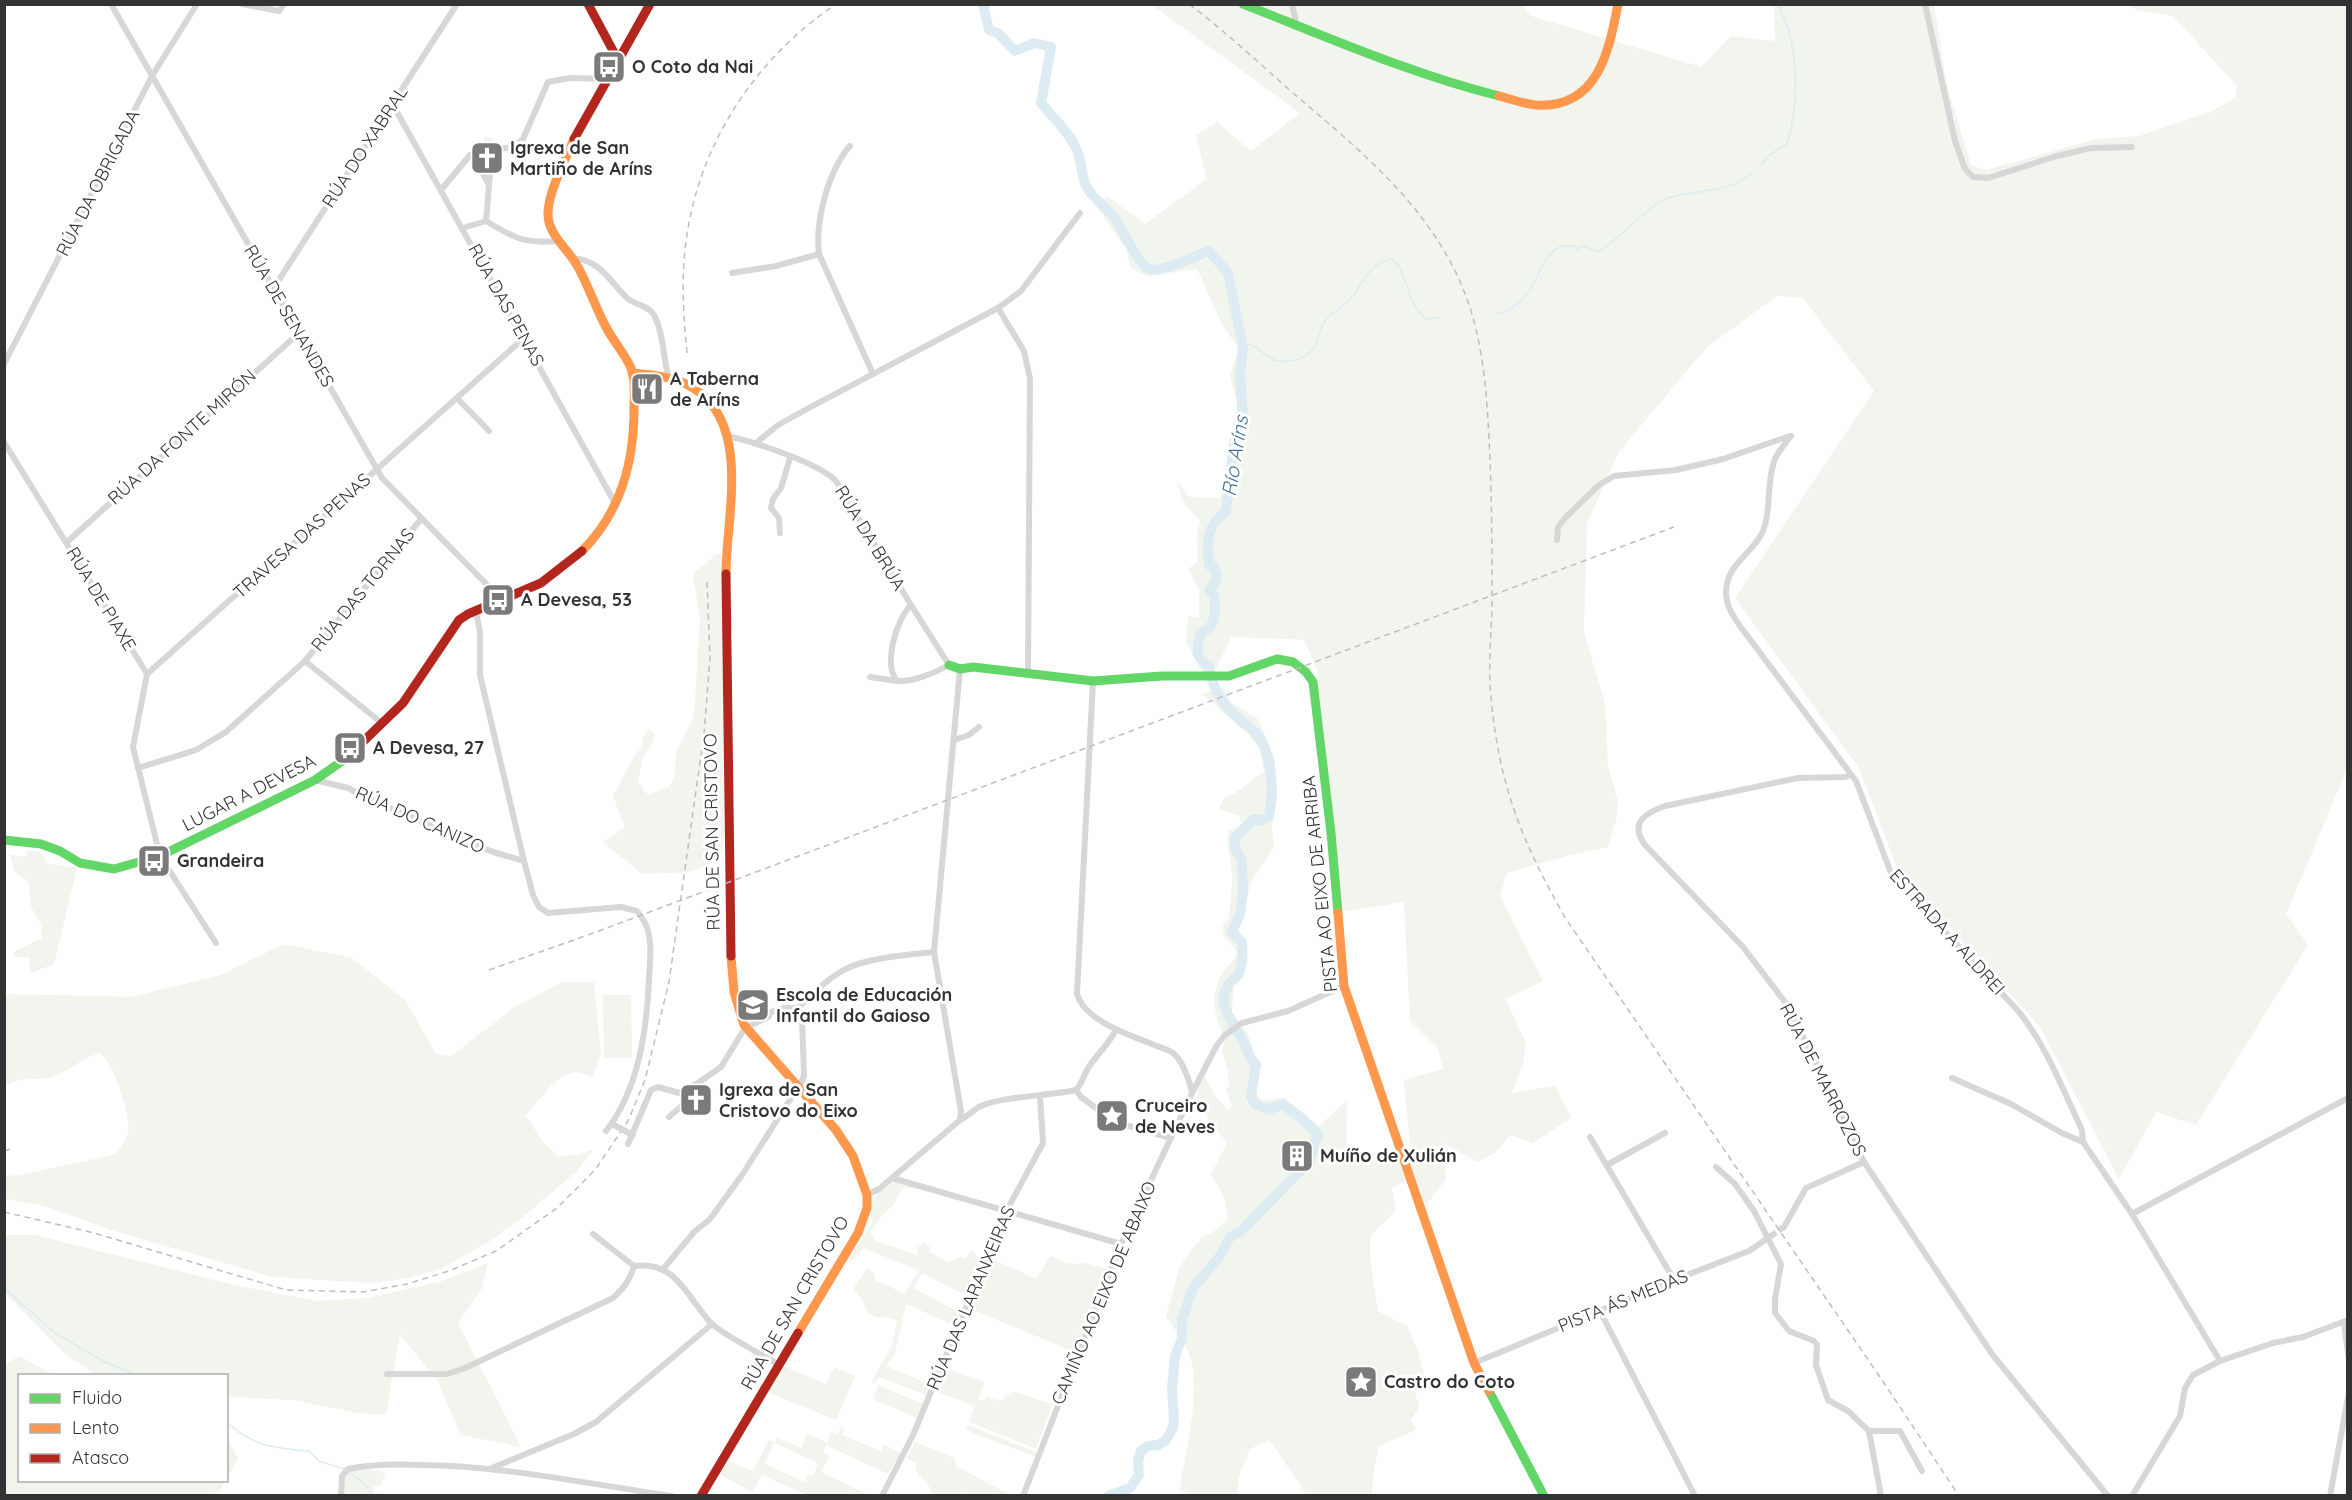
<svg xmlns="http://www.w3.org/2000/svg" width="2352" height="1500" viewBox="0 0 2352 1500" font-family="Quicksand,sans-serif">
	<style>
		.green { fill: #f1f5ed }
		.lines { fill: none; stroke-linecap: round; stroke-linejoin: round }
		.stream { stroke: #ddebf3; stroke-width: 1.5 }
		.river { stroke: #ddebf3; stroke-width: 10 }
		.street-tunnel { stroke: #d6d6d6; stroke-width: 6; stroke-dasharray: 6 3; stroke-linecap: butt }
		.street { stroke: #d7d7d7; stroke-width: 6 }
		.fast { stroke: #63d668; stroke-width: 9 }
		.slow { stroke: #ff974d; stroke-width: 9 }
		.jam { stroke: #b3261e; stroke-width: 9 }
		.rail { stroke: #bebebe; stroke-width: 1.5; stroke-dasharray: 6 4.5; stroke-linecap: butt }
		.street-bridge { stroke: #d7d7d7; stroke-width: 6 }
		.labels { text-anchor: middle; stroke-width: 6; stroke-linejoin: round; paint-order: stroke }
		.poi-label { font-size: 18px; font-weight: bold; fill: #333; stroke: #fff; text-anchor: start }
		.street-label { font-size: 18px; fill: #333; stroke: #fff }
		.water-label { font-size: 20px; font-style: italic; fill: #3f7597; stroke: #fff }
	</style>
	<rect width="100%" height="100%" fill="#fff"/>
	<g class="green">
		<path d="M1152,5H1521L1531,16L1701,67L1731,36L1775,41L1774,5H1934L1947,86L1971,165L1986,170L2097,139L2139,136L2213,111L2235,97L2237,86L2173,16L2137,10L2129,5H2347V769L2286,914L2308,945L2196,1125L2156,1112L2119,1179L2040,1027L1898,870L1859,768L1735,598L1874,391L1803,298L1777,296L1706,348L1618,453L1587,524L1584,632L1605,704L1608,766L1618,801L1617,817L1608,847L1570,855L1507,873L1500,896L1543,981L1505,999L1526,1043L1523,1063L1512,1093L1555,1086L1571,1118L1533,1143L1510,1135L1495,1153L1477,1162L1444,1143L1446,1179L1424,1208L1412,1170L1404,1080L1443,1069L1438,1049L1410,1021L1404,902L1341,912L1317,669L1304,640L1231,637L1216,669L1202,672L1186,642L1188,616L1199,618V589L1188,569L1198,561L1197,536L1200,521L1183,502L1176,479L1189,497L1220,498L1228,470V448L1237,405L1230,375L1239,349L1223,326L1197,269L1146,276L1130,267L1127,250L1096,206L1107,196L1145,224L1207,179L1196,135L1217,122L1251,151L1300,113Z"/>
		<path d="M484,136L494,139L493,142L500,145L488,172L482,169L477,160L484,144Z"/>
		<path d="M718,553L722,555L724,839L721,860L688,872L642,874L603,842L625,827L613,796L637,752L641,749L642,739L649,729L655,734L652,744L643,757L638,781L647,794L670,787L675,775L676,753L694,716L700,618L693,574Z"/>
		<path d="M1224,688L1232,703L1258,719L1275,759L1277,797L1272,827L1274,847L1251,882L1238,930L1247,941L1242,974L1234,986L1232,1012L1248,1035L1258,1064L1255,1092L1262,1100L1285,1098L1319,1126L1347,1100L1346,1151L1355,1157L1395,1149L1406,1181L1392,1188L1396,1211L1370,1236V1259L1378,1311L1407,1326L1418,1352L1427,1386L1415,1391L1419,1408L1411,1420L1416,1430L1379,1446L1373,1474L1372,1495H1306L1298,1481L1269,1440L1250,1449L1238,1479V1495H1190L1180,1490C1185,1451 1202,1393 1190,1356C1185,1342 1173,1328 1166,1316L1180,1266L1203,1236L1212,1233L1228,1219L1225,1199L1211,1174L1227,1143L1206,1115L1197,1097L1200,1080L1205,1077L1217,1098L1229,1111L1232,1106L1226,1089L1229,1085L1228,1071L1222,1050L1226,1039C1214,1014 1208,997 1224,971C1229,963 1234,962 1237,952L1223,935V924L1229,918C1231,899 1233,882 1231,863C1230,850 1225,843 1229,830L1239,827L1241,823L1240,816L1219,809L1224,798C1241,792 1249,781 1264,772L1260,749L1247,733L1202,694Z"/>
		<path d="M26,850L41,852L47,863L77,868L54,964L31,973L29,957H14V952L42,938L41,924L31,907L29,883L15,872L10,854L26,857Z"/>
		<path d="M284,944L352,958L405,1000L436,1054L451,1056L515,1007L562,982H594L601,1053L593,1077C587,1075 581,1072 575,1072C554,1075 539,1101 526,1116L543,1142L558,1156L578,1155L594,1149L576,1172L517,1222L487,1243L443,1268L404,1279L371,1283L273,1277L111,1230L45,1206L5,1199V1176L20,1175L113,1155C120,1149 126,1142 128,1132C131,1114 114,1064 100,1053C83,1057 71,1070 54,1076C38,1082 19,1075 5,1087V994L131,997L221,975Z"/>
		<path d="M603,995H631L632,1058H604Z"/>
		<path d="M700,1083L714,1093L691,1119L683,1109Z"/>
		<path d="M892,1182L917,1187V1189L906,1188L901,1190L894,1204L882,1216L870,1232L874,1240L918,1256L917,1248L923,1242L930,1247L929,1252L948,1262L961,1257L965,1259L972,1250L982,1262L967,1296L922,1273L913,1288L961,1313L956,1326L906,1304L895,1353L886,1366L927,1383L936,1368H939L926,1399L924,1394L879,1377L875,1384L871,1383L892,1345L897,1321C885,1314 865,1323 864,1301L853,1289L868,1267L874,1274L875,1280L905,1294L917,1273L918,1270L864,1248L851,1262L848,1260L872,1223L870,1207L873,1199L879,1192Z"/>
		<path d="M4,1235H35L230,1284L316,1301L367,1298L442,1281L488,1263L481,1290L458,1323L521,1447L461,1435L438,1381L400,1335L386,1415L358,1413L293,1400L227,1397L226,1376L95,1375L62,1351L5,1293Z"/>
		<path d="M1050,1256L1067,1263L1081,1264L1082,1262L1109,1269L1075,1352L968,1308L988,1261L994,1260L1036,1279Z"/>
		<path d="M19,1356L54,1375L20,1376V1480L225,1481L219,1492L204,1496L5,1495V1365Z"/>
		<path d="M783,1366L826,1384L834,1367L855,1376L836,1420L768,1392Z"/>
		<path d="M946,1368L984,1382L978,1400L984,1401L986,1397L1002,1401L1012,1391L1051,1404L1052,1406L1036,1449L969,1422L975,1406L935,1391L944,1369Z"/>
		<path d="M878,1385L923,1404L917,1418L873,1399Z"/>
		<path d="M968,1425L1038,1453L1036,1457L966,1430Z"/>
		<path d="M841,1427L844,1429L842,1435L881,1451L884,1445L901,1453L888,1474L826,1445L823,1453L829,1456L821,1472L869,1495H807L762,1475L752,1492L718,1473L726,1461L753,1471L769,1440L774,1443L765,1464L804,1482L808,1474L813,1476L818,1463L775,1443L777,1438L802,1448L807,1434L827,1443L831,1431L838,1434Z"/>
		<path d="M227,1439L238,1458L227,1479Z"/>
		<path d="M915,1442L955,1458L956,1466L1010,1495H969L965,1493V1495H932C931,1480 914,1478 916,1463L907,1458Z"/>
		<path d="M369,1468L373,1471L380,1470L386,1474L381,1485L373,1487L375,1493L380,1492L386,1495L342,1496L344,1476L349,1470Z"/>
	</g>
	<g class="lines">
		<g class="stream">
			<path d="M1761,165L1768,156L1787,144C1798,109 1798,67 1789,31C1786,22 1781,14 1779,4"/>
			<path d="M1498,314C1507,311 1515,307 1522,300C1538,286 1539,256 1560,247C1563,245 1570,246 1574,246L1576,249L1584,246L1598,252C1619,240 1648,205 1668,198C1695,189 1728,194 1751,174"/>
			<path d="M1251,345C1261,348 1267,360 1278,361C1293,362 1311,358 1317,342C1319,334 1320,328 1325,321C1333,311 1345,306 1353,296C1363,281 1371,263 1391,259C1408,268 1404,301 1426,319L1440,317"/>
			<path d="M1243,347L1249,345"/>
			<path d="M4,1288L55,1333L103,1361L135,1375L160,1376"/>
			<path d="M226,1422C255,1447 273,1448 309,1451L319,1461L344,1469"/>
			<path d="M348,1472L365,1484L372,1496"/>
		</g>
		<path class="river" d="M983,4L989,30L998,33L1015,51L1034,43L1051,47L1041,103C1053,118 1070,133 1077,150C1082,161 1081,175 1086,186C1092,199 1109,208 1116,220C1123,231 1139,265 1149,269C1160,274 1195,256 1209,251L1228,273L1243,347L1240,375L1243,414L1234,445L1226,512C1206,525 1207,542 1209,565L1213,566L1217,574L1215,584L1209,590L1215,597C1215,612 1217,627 1201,633C1196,651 1194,655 1209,667C1212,688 1223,705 1239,719C1244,724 1252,728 1257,734C1273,756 1274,791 1269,816L1260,821L1254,819L1235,838V848L1242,861L1243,890L1240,914L1232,933L1242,942C1243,952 1243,966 1238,975C1235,979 1230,981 1228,985C1215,1008 1237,1026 1245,1045C1249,1054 1249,1058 1256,1065L1251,1097L1255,1104L1269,1110L1282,1104L1300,1117L1318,1134L1309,1162L1241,1231L1230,1237L1220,1256L1193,1288L1182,1320V1338L1175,1356L1172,1389L1174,1420L1172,1430L1166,1440L1158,1445L1148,1446L1141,1451L1138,1461L1139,1475L1130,1488L1108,1496"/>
		<path class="street-tunnel" d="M1771,1236L1784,1227"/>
		<g class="street">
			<path d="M111,4L382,478L502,600"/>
			<path d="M242,4L279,11L284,4"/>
			<path d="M1292,4L1297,27"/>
			<path d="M1925,4L1955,141L1965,169L1973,177L1988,178L2057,156L2091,148L2132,147"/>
			<path d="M393,105L616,505"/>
			<path d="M850,146C828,171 815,221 819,254L873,374"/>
			<path d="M441,190L470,155L474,158L488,183"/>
			<path d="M486,221L490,173L501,149L515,146L523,139L548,82L570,78L607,79"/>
			<path d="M463,228L486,221C514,238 524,244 558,241"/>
			<path d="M572,258C601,260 609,281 627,298C635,305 648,305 654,315C664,334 663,359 669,379"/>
			<path d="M732,273L776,266L819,254"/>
			<path d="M273,289L457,4"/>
			<path d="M998,308L1024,351L1030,379L1028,673"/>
			<path d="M4,364L152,76L197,4"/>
			<path d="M457,398L489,431"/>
			<path d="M728,436C754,442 819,463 836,481L911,605L949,665C935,673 913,682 897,681C883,664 896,620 911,605"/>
			<path d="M1791,436C1786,443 1779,450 1775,459C1766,481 1772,508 1763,531C1754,552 1731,562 1727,584C1723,601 1731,613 1740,626L1856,781L1891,873L2019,1012C2047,1047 2063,1090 2082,1130L2083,1142L2132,1214L2220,1361"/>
			<path d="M4,442L147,674L133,747L160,856L216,943"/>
			<path d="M756,443L778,425L805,410L998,308L1021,291L1080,213"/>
			<path d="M780,533L779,518L771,508L773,499L781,488L790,458"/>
			<path d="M1557,540L1558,527L1566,517L1599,485L1614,476L1676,470L1723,459L1790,436"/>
			<path d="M67,542L299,333"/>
			<path d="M476,611L480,632V675L524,861L533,895L539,907L548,913L621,907L637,911C640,915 643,919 645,923C653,939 650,960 649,978C647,1029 639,1089 606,1131"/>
			<path d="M305,661L383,724"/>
			<path d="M147,674L524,338"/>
			<path d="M870,677L897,681"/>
			<path d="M1093,681L1077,994C1085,1022 1133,1036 1157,1046C1162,1048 1171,1050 1174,1054C1184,1063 1189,1080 1192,1092"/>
			<path d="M954,740L969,735L979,727"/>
			<path d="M138,768L196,750L226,732L305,661L421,519"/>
			<path d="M1851,775L1845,777L1798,778L1665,806C1645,813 1629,823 1645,845L1743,947L1788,1006L1864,1162L1992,1354L2108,1496"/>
			<path d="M315,780L348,788L371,800L493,852L524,861"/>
			<path d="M1952,1078L2011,1104L2062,1133L2083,1142"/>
			<path d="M1076,1090C1083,1083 1084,1073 1090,1065C1099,1053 1109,1043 1116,1030"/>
			<path d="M669,1117L684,1104L695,1085"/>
			<path d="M960,1120C967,1116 973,1111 979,1107C1001,1096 1049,1096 1076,1090L1081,1097L1115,1122L1171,1138"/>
			<path d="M1590,1137L1674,1280"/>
			<path d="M628,1144L651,1090L658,1087L679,1093L695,1085L721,1067L745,1028L768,1017L771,1012L785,1008H798C810,995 833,974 850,967C874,957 907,955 934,952"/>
			<path d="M1607,1165L1665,1133"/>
			<path d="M1716,1167L1735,1184L1754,1211L1781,1264L1775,1299V1313L1789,1331L1814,1341L1817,1345L1816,1365L1828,1400L1848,1411L1869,1431L1881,1496"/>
			<path d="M892,1178L1121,1244"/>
			<path d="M867,1195L879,1189L960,1120L961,1111L934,952L960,669"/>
			<path d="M2132,1214L2348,1098"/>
			<path d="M1784,1227L1806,1188L1864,1162"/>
			<path d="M593,1234L634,1266C677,1261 686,1296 711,1323C723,1335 762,1354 779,1365"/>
			<path d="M664,1268L694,1232L710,1219L742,1175L802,1081L804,1075L802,1017L798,1008"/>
			<path d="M1600,1311L1695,1496"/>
			<path d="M2344,1322L2348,1354"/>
			<path d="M1474,1363L1674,1280L1749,1251L1771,1236"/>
			<path d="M387,1374H447L465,1368L613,1298C624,1288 630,1280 634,1266"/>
			<path d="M1869,1431H1900L1922,1471"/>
			<path d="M492,1468L574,1434L596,1422L712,1324"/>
			<path d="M341,1496L342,1476L348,1469C372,1464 397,1464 421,1465C505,1466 588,1484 672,1496"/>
			<path d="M882,1496L913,1435L1007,1210L1043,1143L1040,1096"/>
			<path d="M1023,1496L1121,1244L1192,1093L1217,1045L1225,1035L1242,1023L1288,1011L1344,986"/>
			<path d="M2132,1496L2180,1416L2185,1388L2193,1375L2220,1361L2273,1343L2303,1337L2348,1320"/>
			<path d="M2330,1496L2348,1397"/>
		</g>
		<g class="fast">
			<path d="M1243,4C1327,37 1411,74 1499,96"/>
			<path d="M949,665L960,669L973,667L1093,681L1162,676H1229L1277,659L1293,662L1306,672L1313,682L1331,833L1338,913"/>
			<path d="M4,840L41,844L60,851L80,863L114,869L160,856L315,780L345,759"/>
			<path d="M1489,1391L1544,1496"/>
		</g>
		<g class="slow">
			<path d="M1499,96C1511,99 1524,104 1536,105C1598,109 1609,51 1618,4"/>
			<path d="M574,139C566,159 549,190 548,212C547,235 568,248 578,267C589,287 596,309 607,329C614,342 625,354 631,368C636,380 634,396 634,409C634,463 621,512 582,551"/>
			<path d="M632,373C650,375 669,376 686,384C754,417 726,515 726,574"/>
			<path d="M1338,913L1344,986L1474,1363L1489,1391"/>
			<path d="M731,956L734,992L744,1025L836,1130L853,1156L867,1195V1208L858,1233L798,1333"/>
		</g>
		<g class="jam">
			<path d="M588,4L618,60"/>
			<path d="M574,139L650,4"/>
			<path d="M726,574L731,956"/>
			<path d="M345,759L403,703L459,620L468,614L541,583L582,551"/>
			<path d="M701,1496L798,1333"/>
		</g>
		<g class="rail">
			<path d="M1189,4C1226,32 1259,63 1293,93C1356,147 1421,199 1457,275C1485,334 1487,397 1490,460C1492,510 1492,558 1492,608C1491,637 1488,668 1491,697C1499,786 1522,842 1566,919L1884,1383L1959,1496"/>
			<path d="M687,353C684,323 682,292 684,262C691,156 749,63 836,4"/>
			<path d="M489,970L599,931L1674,527"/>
			<path d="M4,1151L14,1148"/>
			<path d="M4,1212L94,1233L286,1290L363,1292L407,1284L449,1271L496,1251L557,1208L595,1170L628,1121L645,1080L669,982L704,734L710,658L707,582"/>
		</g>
		<path class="street-bridge" d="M612,1124L633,1135"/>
	</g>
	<defs>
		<symbol id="bus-square" viewBox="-11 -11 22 22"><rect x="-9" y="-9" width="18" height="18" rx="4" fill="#7a7a7a" stroke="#fff"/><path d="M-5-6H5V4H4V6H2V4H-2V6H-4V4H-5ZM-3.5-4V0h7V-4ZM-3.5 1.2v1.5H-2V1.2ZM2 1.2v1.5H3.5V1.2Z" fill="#fff"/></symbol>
		<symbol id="church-square" viewBox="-11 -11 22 22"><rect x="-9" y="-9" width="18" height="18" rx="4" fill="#7a7a7a" stroke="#fff"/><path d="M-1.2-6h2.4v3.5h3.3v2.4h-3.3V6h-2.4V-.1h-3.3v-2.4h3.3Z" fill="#fff"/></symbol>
		<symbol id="restaurant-square" viewBox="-11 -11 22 22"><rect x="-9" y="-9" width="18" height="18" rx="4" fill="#7a7a7a" stroke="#fff"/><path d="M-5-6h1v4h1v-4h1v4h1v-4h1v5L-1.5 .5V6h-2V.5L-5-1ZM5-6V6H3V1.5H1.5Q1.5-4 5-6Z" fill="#fff"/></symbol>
		<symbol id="school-square" viewBox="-11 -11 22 22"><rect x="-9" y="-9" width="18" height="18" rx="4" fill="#7a7a7a" stroke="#fff"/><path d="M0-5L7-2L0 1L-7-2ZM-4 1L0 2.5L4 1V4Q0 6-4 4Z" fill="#fff"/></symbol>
		<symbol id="sight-square" viewBox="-11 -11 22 22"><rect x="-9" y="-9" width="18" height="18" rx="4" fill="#7a7a7a" stroke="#fff"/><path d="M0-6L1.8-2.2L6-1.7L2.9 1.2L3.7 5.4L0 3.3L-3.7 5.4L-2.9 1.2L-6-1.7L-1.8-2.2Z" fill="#fff"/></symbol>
		<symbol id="building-square" viewBox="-11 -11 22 22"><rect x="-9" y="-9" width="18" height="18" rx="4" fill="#7a7a7a" stroke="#fff"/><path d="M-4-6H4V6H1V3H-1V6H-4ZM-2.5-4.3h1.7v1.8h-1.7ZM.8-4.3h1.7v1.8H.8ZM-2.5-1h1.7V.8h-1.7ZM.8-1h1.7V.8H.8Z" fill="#fff"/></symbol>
	</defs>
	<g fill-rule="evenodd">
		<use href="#bus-square" x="590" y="48" width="38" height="38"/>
		<use href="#church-square" x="468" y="139" width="38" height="38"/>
		<use href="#restaurant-square" x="628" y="370" width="38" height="38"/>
		<use href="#bus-square" x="479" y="581" width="38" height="38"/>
		<use href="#bus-square" x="331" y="729" width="38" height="38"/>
		<use href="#bus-square" x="135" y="842" width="38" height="38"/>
		<use href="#school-square" x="734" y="986" width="38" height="38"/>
		<use href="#church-square" x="677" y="1081" width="38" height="38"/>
		<use href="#sight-square" x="1093" y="1097" width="38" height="38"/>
		<use href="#building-square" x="1278" y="1137" width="38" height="38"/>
		<use href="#sight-square" x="1342" y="1363" width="38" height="38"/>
	</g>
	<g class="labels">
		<g class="poi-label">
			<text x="632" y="73">O Coto da Nai</text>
			<text x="510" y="154">Igrexa de San<tspan x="510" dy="21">Martiño de Aríns</tspan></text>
			<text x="670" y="385">A Taberna<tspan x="670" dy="21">de Aríns</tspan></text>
			<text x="521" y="606">A Devesa, 53</text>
			<text x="373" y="754">A Devesa, 27</text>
			<text x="177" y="867">Grandeira</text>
			<text x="776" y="1001">Escola de Educación<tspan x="776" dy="21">Infantil do Gaioso</tspan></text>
			<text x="719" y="1096">Igrexa de San<tspan x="719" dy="21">Cristovo do Eixo</tspan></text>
			<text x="1135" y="1112">Cruceiro<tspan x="1135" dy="21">de Neves</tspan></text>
			<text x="1320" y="1162">Muíño de Xulián</text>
			<text x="1384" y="1388">Castro do Coto</text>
		</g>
		<g class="street-label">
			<text transform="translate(365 147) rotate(-57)" y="6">RÚA DO XABRAL</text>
			<text transform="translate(98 183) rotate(-63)" y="6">RÚA DA OBRIGADA</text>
			<text transform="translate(506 305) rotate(61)" y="6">RÚA DAS PENAS</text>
			<text transform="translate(289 316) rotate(60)" y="6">RÚA DE SENANDES</text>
			<text transform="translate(182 437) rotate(-42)" y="6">RÚA DA FONTE MIRÓN</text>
			<text transform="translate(302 536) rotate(-42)" y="6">TRAVESA DAS PENAS</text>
			<text transform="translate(870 538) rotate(59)" y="6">RÚA DA BRÚA</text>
			<text transform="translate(363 590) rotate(-51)" y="6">RÚA DAS TORNAS</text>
			<text transform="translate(101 599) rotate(59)" y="6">RÚA DE PIAXE</text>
			<text transform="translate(249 793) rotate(-27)" y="6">LUGAR A DEVESA</text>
			<text transform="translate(420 820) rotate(24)" y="6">RÚA DO CANIZO</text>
			<text transform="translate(712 832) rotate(-91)" y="6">RÚA DE SAN CRISTOVO</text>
			<text transform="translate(1320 884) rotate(-96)" y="6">PISTA AO EIXO DE ARRIBA</text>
			<text transform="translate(1947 932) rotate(48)" y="6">ESTRADA A ALDREI</text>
			<text transform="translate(1823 1080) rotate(63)" y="6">RÚA DE MARROZOS</text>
			<text transform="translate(1104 1293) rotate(-67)" y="6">CAMIÑO AO EIXO DE ABAIXO</text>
			<text transform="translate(971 1298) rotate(-67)" y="6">RÚA DAS LARANXEIRAS</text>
			<text transform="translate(1623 1301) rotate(-22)" y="6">PISTA ÁS MEDAS</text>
			<text transform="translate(795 1303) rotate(-60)" y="6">RÚA DE SAN CRISTOVO</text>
		</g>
		<g class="water-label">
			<text transform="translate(1235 456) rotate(-81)" y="7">Río Aríns</text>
		</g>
	</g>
	<rect width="2352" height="1500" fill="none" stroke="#333333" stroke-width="12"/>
	<rect x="18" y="1374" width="210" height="108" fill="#ffffff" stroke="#adadad" stroke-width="1.5"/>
	<rect x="30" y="1394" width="30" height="9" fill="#63d668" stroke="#adadad" stroke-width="1.5"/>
	<text x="72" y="1404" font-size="18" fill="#333333">Fluido</text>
	<rect x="30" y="1424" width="30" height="9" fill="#ff974d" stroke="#adadad" stroke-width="1.5"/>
	<text x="72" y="1434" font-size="18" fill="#333333">Lento</text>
	<rect x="30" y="1454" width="30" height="9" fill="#b3261e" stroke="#adadad" stroke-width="1.5"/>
	<text x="72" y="1464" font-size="18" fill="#333333">Atasco</text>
</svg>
